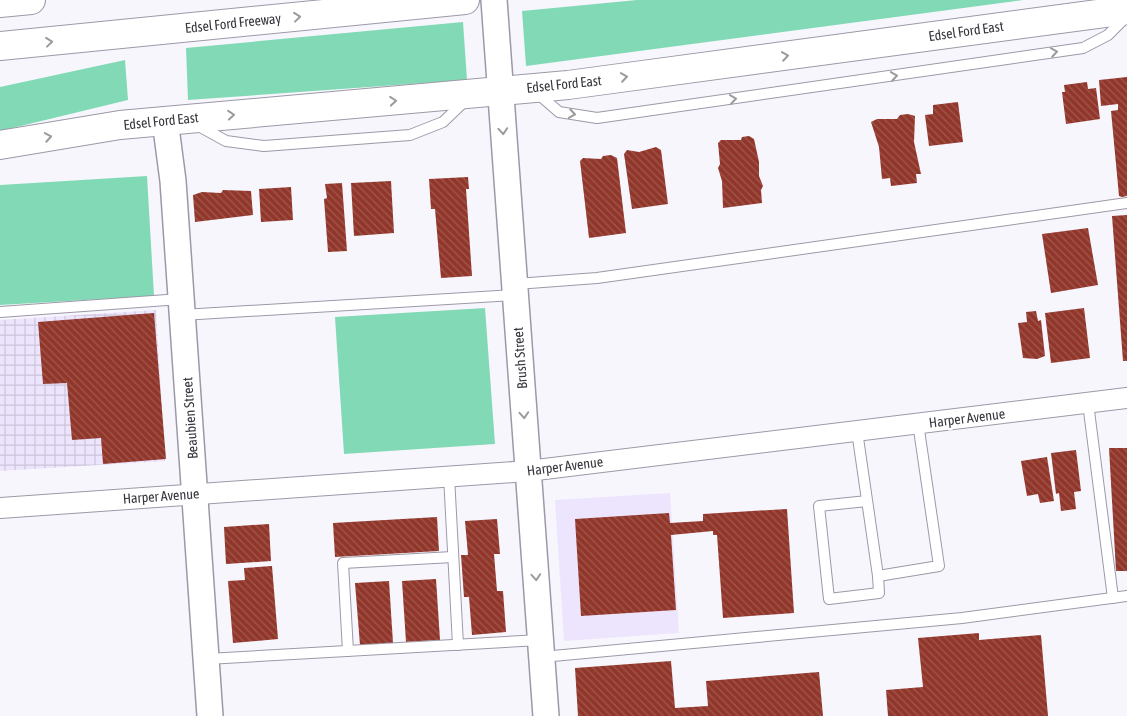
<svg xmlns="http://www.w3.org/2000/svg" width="1127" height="716" viewBox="0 0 1127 716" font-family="'Asap Condensed',sans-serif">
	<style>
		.industrial { fill: url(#industrial-grid) }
		.built { fill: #ede5fd }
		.green { fill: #81dab5 }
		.building { fill: url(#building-back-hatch) }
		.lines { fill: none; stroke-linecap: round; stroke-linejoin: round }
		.service-casing { stroke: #9d98a8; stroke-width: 12 }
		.minor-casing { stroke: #9d98a8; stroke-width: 22 }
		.tertiary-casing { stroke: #9d98a8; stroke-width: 28 }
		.primary-casing { stroke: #9d98a8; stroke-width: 30 }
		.motorway-casing { stroke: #9d98a8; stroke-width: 30 }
		.service { stroke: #fff; stroke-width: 10 }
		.minor { stroke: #fff; stroke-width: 20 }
		.tertiary { stroke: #fff; stroke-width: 25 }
		.primary { stroke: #fff; stroke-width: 28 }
		.motorway { stroke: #fff; stroke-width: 28 }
		.oneway { stroke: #9c9a9e }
		.labels { text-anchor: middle; stroke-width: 5; stroke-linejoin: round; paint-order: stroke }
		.street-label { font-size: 14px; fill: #38363d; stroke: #fff }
	</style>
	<defs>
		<pattern id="industrial-grid" width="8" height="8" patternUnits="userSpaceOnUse" patternTransform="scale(1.25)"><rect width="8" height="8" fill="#ede5fd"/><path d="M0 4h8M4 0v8" fill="none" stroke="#ccc5da"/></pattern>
		<pattern id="building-back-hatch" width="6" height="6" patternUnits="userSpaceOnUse" patternTransform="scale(1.25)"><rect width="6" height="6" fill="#92362a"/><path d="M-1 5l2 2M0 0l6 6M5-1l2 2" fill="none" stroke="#9e5951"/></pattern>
	</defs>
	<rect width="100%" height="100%" fill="#f8f6fd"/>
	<path class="industrial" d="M156,310L165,461L0,471V320Z"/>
	<path class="built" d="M670,493L679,633L564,641L555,500Z"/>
	<g class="green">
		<path d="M637,0H1023L526,66L522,11Z"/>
		<path d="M463,22L467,80L188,100L186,48Z"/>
		<path d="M125,60L128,100L0,131V87Z"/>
		<path d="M147,176L154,296L0,305V185Z"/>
		<path d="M485,308L495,444L344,454L335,317Z"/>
	</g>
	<g class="building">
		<path d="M1127,77V196L1122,197L1119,196L1111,111L1118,110V104L1101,106L1099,80Z"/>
		<path d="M1087,82L1088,89L1096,88L1100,119L1066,124L1062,92H1065L1064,85Z"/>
		<path d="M958,102L963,142L929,146L925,115L933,114V105Z"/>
		<path d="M908,114L915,116L914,142L921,174H916L917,183L891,186L890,178L882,179L879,147L871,122L877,119H897L900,115Z"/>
		<path d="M749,136L754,139L759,162V176L763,186L761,190L762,203L723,208L722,181L718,168L720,164L718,143L721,140H741L742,137Z"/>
		<path d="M656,147L661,150L668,204L632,209L624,154L627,150L639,152Z"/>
		<path d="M611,155L617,158L626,233L589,238L580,161L583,158L601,159L603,156Z"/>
		<path d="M468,177L469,189H466L472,276L441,278L435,209H431L429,179Z"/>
		<path d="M391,181L394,233L354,236L351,183Z"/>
		<path d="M342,183L347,251L328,252L324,199L327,198L325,184Z"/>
		<path d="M291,187L293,220L261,222L259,189Z"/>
		<path d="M223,190L251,191L253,215L195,222L193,195L202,192L221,193Z"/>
		<path d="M1127,215V361H1123L1112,216Z"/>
		<path d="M1088,228L1098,285L1051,293L1042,234Z"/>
		<path d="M1084,308L1090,358L1051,363L1045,313Z"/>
		<path d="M1036,311L1038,321L1041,320L1045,356L1037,359L1023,358L1018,323L1027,322L1026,312Z"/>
		<path d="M154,313L166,459L103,464L101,438L72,440L67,383L43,384L38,322Z"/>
		<path d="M1109,448H1127V571H1116Z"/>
		<path d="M1076,450L1081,491L1074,492L1076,509L1061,511L1059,493L1056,494L1051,453Z"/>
		<path d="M1047,457L1054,501L1040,503L1038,494L1027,496L1021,461Z"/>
		<path d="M787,509L794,613L723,618L717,535H713V531L671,535L676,610L581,616L575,519L669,513L670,523L703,521V514Z"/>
		<path d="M437,517L439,551L335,557L333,523Z"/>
		<path d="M497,519L500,554H494L497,591H503L506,632L472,635L469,597H464L461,555H468L465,521Z"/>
		<path d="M269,524L271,561L226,564L224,527Z"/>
		<path d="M272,566L278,639L233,643L228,581L245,580L244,568Z"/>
		<path d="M436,579L440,640L406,642L402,581Z"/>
		<path d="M389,581L393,643L360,645L355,583Z"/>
		<path d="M979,633V640L1041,635L1048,716H888L886,690L923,687L918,638Z"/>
		<path d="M671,661L675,708L708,706L706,681L819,672L823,716H578L575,668Z"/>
	</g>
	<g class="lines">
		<defs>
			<g id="service">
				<path d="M536,92L559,112L597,118L1083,48L1108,35L1127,16"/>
				<path d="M197,125L226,141L264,146L410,135L443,122L467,99"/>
				<path d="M516,284L597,278L1127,203"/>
				<path d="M0,312L181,299"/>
				<path d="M182,315L515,295"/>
				<path d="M1088,403L1113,598"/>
				<path d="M857,431L878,576L879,593L829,599L819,506L867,501"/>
				<path d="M449,476L458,645"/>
				<path d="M878,576L939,566L918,423"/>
				<path d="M348,651L343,563L453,557"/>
				<path d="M542,657L962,618L1127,596"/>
				<path d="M207,659L540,640"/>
			</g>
			<path id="minor" d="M0,508L528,471L1127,398"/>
			<g id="tertiary">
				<path d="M494,0L546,716"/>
				<path d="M165,120L173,181L210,716"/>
			</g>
			<path id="primary" d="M0,145L120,125L568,85L1127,10"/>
			<g id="motorway">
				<path d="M0,3L31,0"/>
				<path d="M0,46L465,0"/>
			</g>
		</defs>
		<use href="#service" class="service-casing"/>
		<use href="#minor" class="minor-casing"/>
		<use href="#tertiary" class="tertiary-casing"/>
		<use href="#primary" class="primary-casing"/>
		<use href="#motorway" class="motorway-casing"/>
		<use href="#service" class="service"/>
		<use href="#minor" class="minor"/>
		<use href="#tertiary" class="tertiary"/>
		<use href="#primary" class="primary"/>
		<use href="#motorway" class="motorway"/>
	</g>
	<defs><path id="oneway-chevron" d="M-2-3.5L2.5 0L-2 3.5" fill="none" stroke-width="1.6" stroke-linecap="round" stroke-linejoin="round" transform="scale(1.25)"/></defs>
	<g class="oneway">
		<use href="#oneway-chevron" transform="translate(297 17) rotate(-6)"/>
		<use href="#oneway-chevron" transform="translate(49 42) rotate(-6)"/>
		<use href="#oneway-chevron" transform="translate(1054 52) rotate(-9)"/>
		<use href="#oneway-chevron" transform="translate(785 56) rotate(-8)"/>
		<use href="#oneway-chevron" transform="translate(894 76) rotate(-9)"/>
		<use href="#oneway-chevron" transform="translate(624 77) rotate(-8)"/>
		<use href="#oneway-chevron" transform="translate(733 99) rotate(-8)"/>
		<use href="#oneway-chevron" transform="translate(393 101) rotate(-5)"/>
		<use href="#oneway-chevron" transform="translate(572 114) rotate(9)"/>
		<use href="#oneway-chevron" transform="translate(231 115) rotate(-5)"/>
		<use href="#oneway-chevron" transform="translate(503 131) rotate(86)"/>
		<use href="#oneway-chevron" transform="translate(48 137) rotate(-10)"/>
		<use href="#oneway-chevron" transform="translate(524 415) rotate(86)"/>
		<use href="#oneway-chevron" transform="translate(536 577) rotate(86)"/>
	</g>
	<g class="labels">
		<g class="street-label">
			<text transform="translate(233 23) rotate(-6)" y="5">Edsel Ford Freeway</text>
			<text transform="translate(966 31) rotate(-8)" y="5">Edsel Ford East</text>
			<text transform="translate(564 84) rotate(-6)" y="5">Edsel Ford East</text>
			<text transform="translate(161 121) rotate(-6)" y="5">Edsel Ford East</text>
			<text transform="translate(520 358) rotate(-94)" y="5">Brush Street</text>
			<text transform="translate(190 418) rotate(-94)" y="5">Beaubien Street</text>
			<text transform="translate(967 418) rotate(-7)" y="5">Harper Avenue</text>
			<text transform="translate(565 466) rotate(-7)" y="5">Harper Avenue</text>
			<text transform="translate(161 496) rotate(-4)" y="5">Harper Avenue</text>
		</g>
	</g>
</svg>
